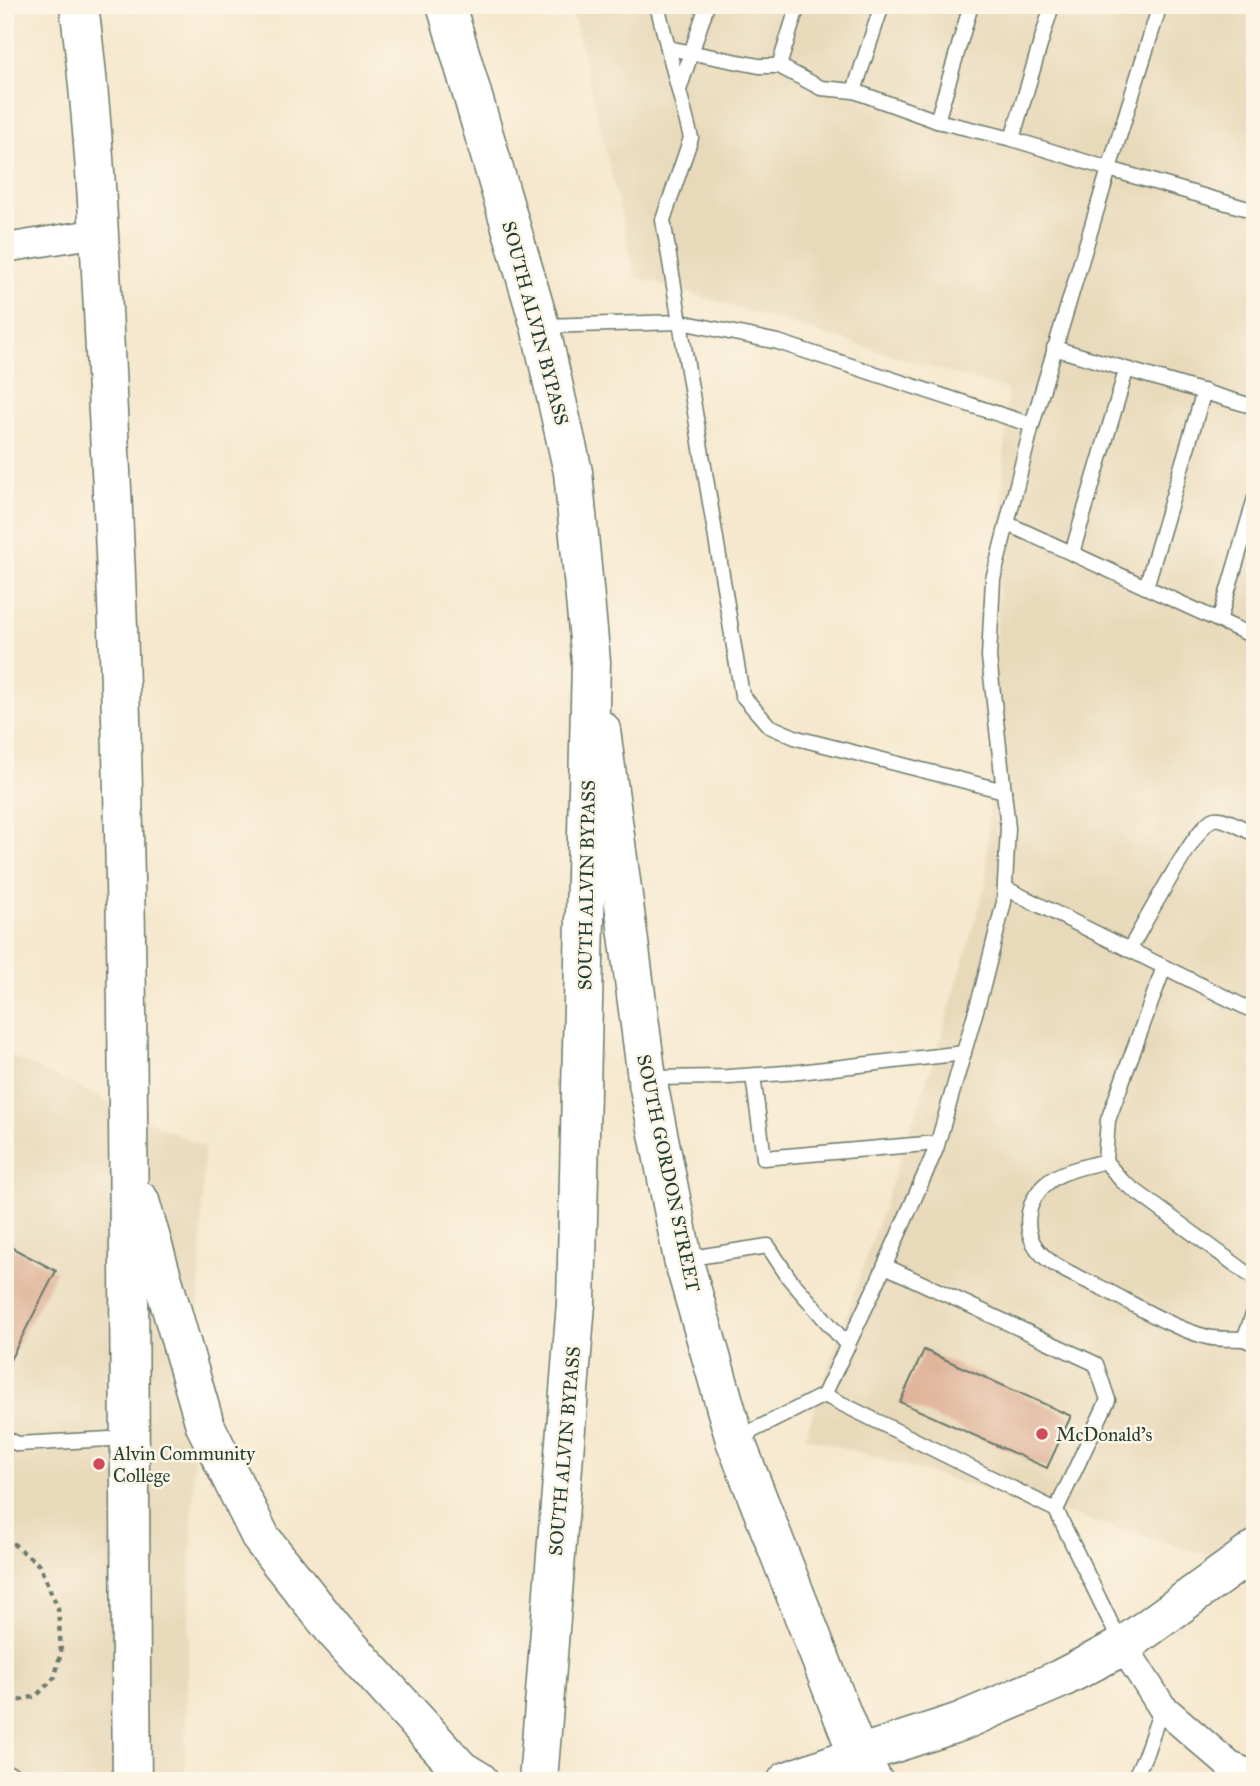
<svg xmlns="http://www.w3.org/2000/svg" width="1260" height="1786" viewBox="0 0 1260 1786" font-family="'IM FELL Great Primer',serif">
	<style>
		.built { fill: #e8d9ba }
		.building { fill: #deb096 }
		.lines { fill: none; stroke-linecap: round; stroke-linejoin: round }
		.lane-casing { stroke: #6a796a; stroke-width: 17 }
		.street-casing { stroke: #6a796a; stroke-width: 31 }
		.secondary-casing { stroke: #6a796a; stroke-width: 41 }
		.primary-casing { stroke: #6a796a; stroke-width: 41 }
		.path { stroke: #6a796a; stroke-width: 4.5; stroke-dasharray: 5 5; stroke-linecap: butt }
		.lane { stroke: #fff; stroke-width: 14 }
		.street { stroke: #fff; stroke-width: 28 }
		.secondary { stroke: #fff; stroke-width: 38 }
		.primary { stroke: #fff; stroke-width: 38 }
		.poi-dot { fill: #d1495b; stroke: #fcf5e5; stroke-width: 2.5 }
		.labels { text-anchor: middle; stroke-width: 5; stroke-linejoin: round; paint-order: stroke }
		.street-label { font-size: 19px; fill: #1f3d34; stroke: #fcf5e5 }
		.poi-label { font-size: 19px; fill: #1f3d34; stroke: #fcf5e5; text-anchor: start }
	</style>
	<rect width="100%" height="100%" fill="#fcf5e5"/>
	<filter id="ink" filterUnits="userSpaceOnUse"><feTurbulence type="fractalNoise" baseFrequency=".0143" numOctaves="2"/><feDisplacementMap in="SourceGraphic" scale="14" xChannelSelector="R" yChannelSelector="G"/><feConvolveMatrix kernelMatrix="1 2 1 2 8 2 1 2 1" color-interpolation-filters="sRGB"/></filter>
	<filter id="wash" filterUnits="userSpaceOnUse"><feTurbulence type="fractalNoise" baseFrequency=".00686" numOctaves="4" result="noise"/><feDisplacementMap in="SourceGraphic" scale="28" xChannelSelector="R" yChannelSelector="G"/><feGaussianBlur stdDeviation="1.57" result="paint"/><feColorMatrix in="noise" values="0 0 0 0 0 0 0 0 0 0 0 0 0 0 0 0 0 1.4 0 .05"/><feComposite in="paint" operator="in"/></filter>
	<g filter="url(#wash)">
		<rect width="100%" height="100%" fill="#f5e8ce"/>
		<g class="built">
			<path d="M571,5H1255V1569L805,1437L940,1041L986,883L1007,390L636,277Z"/>
			<path d="M5,1053L204,1147L184,1781H5Z"/>
		</g>
		<g id="blocks">
			<g class="building">
				<path d="M5,1244L56,1271L10,1360L5,1358Z"/>
				<path d="M924,1350L1071,1416L1047,1468L900,1402Z"/>
			</g>
		</g>
	</g>
	<g filter="url(#ink)">
		<use href="#blocks" fill-opacity="0" stroke="#6a796a" stroke-width="2"/>
		<g class="lines">
			<defs>
				<g id="lane">
					<path d="M657,5L691,138L663,220L742,695L769,726L797,738L1004,791"/>
					<path d="M1160,5L1109,169L1255,211"/>
					<path d="M779,66L798,5"/>
					<path d="M679,90L707,5"/>
					<path d="M854,91L882,5"/>
					<path d="M937,121L971,5"/>
					<path d="M1012,139L1052,5"/>
					<path d="M542,326L681,322L778,342L1032,425L1109,169L1012,139L937,121L854,91L821,88L779,66H759L668,48"/>
					<path d="M1054,348L1255,407"/>
					<path d="M1008,524L1255,637"/>
					<path d="M1072,553L1126,371"/>
					<path d="M1146,587L1204,391"/>
					<path d="M1219,621L1255,498"/>
					<path d="M1005,888L1255,1012"/>
					<path d="M1129,950C1141,930 1198,822 1214,819C1226,817 1244,830 1255,834"/>
					<path d="M1164,967L1108,1120L1105,1161L1122,1181L1255,1279"/>
					<path d="M753,1076L764,1158L937,1143"/>
					<path d="M648,1078L728,1077L799,1072L964,1053"/>
					<path d="M1105,1161C1089,1166 1068,1169 1054,1178C1023,1197 1019,1237 1047,1259C1063,1272 1086,1280 1104,1289C1137,1306 1170,1327 1207,1337C1218,1340 1232,1338 1244,1339"/>
					<path d="M684,1259L768,1246L789,1278L848,1346"/>
					<path d="M885,1266L1096,1364L1108,1400L1056,1510"/>
					<path d="M1255,1309L1244,1339L1255,1344"/>
					<path d="M824,1395L878,1281L936,1149L983,986L1004,902L1008,828L989,657L993,579L1032,425"/>
					<path d="M5,1438L18,1444L128,1438"/>
					<path d="M736,1439L824,1395L1056,1510L1122,1646"/>
					<path d="M1133,1781L1146,1753L1162,1707"/>
				</g>
				<g id="street">
					<path d="M5,248L99,233"/>
					<path d="M1123,1646L1162,1707L1230,1766L1255,1776"/>
					<path d="M5,1780L10,1781"/>
				</g>
				<g id="secondary">
					<path d="M601,730L647,1078L683,1259L735,1440L858,1755L873,1781"/>
					<path d="M787,1781L858,1755L960,1722L1060,1679L1123,1646L1255,1550"/>
				</g>
				<g id="primary">
					<path d="M79,5C98,153 102,302 110,451C134,893 127,1338 132,1781"/>
					<path d="M446,5L540,326L573,472L591,662L576,1303L538,1781"/>
					<path d="M140,1201L205,1425L261,1538L335,1631L461,1770L479,1781"/>
				</g>
			</defs>
			<use href="#lane" class="lane-casing"/>
			<use href="#street" class="street-casing"/>
			<use href="#secondary" class="secondary-casing"/>
			<use href="#primary" class="primary-casing"/>
			<path class="path" d="M5,1537L39,1565L58,1608L61,1651L55,1677L36,1696L5,1704"/>
			<use href="#lane" class="lane"/>
			<use href="#street" class="street"/>
			<use href="#secondary" class="secondary"/>
			<use href="#primary" class="primary"/>
		</g>
	</g>
	<g class="poi-dot">
		<circle cx="1042" cy="1434" r="7"/>
		<circle cx="99" cy="1464" r="7"/>
	</g>
	<g class="labels">
		<g class="street-label">
			<text transform="translate(536 323) rotate(75)" y="7">SOUTH ALVIN BYPASS</text>
			<text transform="translate(586 885) rotate(-89)" y="7">SOUTH ALVIN BYPASS</text>
			<text transform="translate(669 1173) rotate(78)" y="7">SOUTH GORDON STREET</text>
			<text transform="translate(564 1451) rotate(-85)" y="7">SOUTH ALVIN BYPASS</text>
		</g>
		<g class="poi-label">
			<text x="1056" y="1441">McDonald's</text>
			<text x="113" y="1460">Alvin Community<tspan x="113" dy="22">College</tspan></text>
		</g>
	</g>
	<rect width="1260" height="1786" fill="none" stroke="#fcf5e5" stroke-width="28"/>
</svg>
